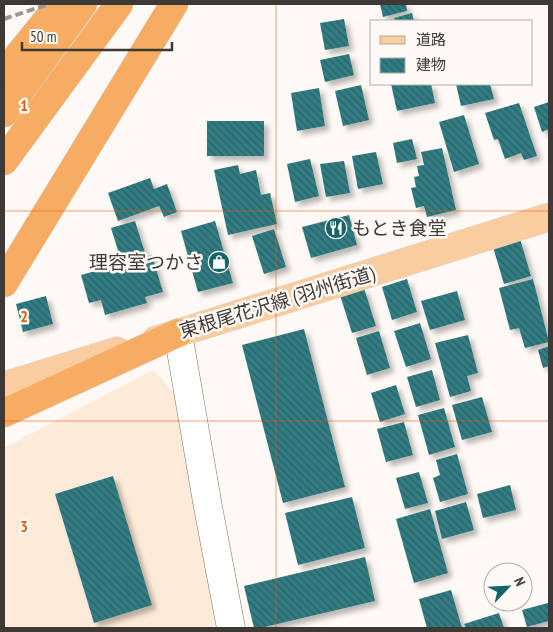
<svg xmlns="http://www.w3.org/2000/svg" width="553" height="632" font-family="'PT Sans Narrow','Noto Sans JP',sans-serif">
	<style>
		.built { fill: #feead8 }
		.building { fill: url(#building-back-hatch); filter: url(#shadow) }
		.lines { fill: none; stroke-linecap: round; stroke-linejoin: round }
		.minor-casing { stroke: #796d62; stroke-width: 29 }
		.major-casing { stroke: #d8d7d6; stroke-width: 29 }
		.highway-casing { stroke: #d8d7d6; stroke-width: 29 }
		.minor { stroke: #fff; stroke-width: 28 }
		.major { stroke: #facda1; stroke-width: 28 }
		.highway { stroke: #f6ac62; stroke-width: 28 }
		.rail { stroke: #9b9691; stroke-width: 4; stroke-dasharray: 8 4; stroke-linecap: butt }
		.grid { fill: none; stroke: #e8590c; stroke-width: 1; stroke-opacity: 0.55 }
		.labels { text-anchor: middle; stroke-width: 5; stroke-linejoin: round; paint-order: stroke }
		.poi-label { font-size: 19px; fill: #3e3934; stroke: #fef9f4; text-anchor: start }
		.street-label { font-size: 19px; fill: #3e3934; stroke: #fef9f4 }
		.grid-label { font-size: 16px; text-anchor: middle; font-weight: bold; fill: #e8590c; stroke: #fef9f4; stroke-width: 5; stroke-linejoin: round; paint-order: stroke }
	</style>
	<defs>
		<pattern id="building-back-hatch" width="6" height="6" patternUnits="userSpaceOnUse" patternTransform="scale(1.25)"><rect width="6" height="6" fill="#307c82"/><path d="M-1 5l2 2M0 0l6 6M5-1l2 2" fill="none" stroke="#296166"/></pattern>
		<filter id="shadow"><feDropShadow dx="4.5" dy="4.5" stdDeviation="2.5" flood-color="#0004"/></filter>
	</defs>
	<rect width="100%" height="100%" fill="#fef9f4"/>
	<polygon class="built" points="153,370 177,396 215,628 4,628 4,448"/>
	<g class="building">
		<polygon points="380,4 406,4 407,11 383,17"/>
		<polygon points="412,13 414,21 395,21 394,18"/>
		<polygon points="344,19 349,46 325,50 320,23"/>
		<polygon points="349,54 354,75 325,82 320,60"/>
		<polygon points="391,84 431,84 435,103 397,111"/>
		<polygon points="456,84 490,84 494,99 461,106"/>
		<polygon points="361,85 369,120 343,126 335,91"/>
		<polygon points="319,88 325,126 297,131 291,93"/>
		<polygon points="549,102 549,129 542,132 534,107"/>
		<polygon points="519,103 537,156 524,160 521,153 505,159 498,139 494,140 485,113"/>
		<polygon points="464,115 479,164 454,172 439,122"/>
		<rect x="207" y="121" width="57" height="35"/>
		<polygon points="412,139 417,159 397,163 393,143"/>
		<polygon points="442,148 456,210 427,217 424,206 416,208 411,188 416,187 414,177 419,176 417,166 424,165 421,152"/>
		<polygon points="376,152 383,184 358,189 352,156"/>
		<polygon points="310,159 319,196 295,202 287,164"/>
		<polygon points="344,161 350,193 326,197 320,164"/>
		<polygon points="238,165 240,174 256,170 261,195 270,193 277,224 228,235 214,170"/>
		<polygon points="150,178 154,189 167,184 177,212 164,217 159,206 118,221 108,193"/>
		<polygon points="349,215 357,245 311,258 302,227"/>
		<polygon points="135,221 145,253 121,260 111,228"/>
		<polygon points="215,221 233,283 198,292 181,231"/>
		<polygon points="274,229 286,267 264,274 252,236"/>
		<polygon points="520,239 531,276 504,284 493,247"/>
		<polygon points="152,255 163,292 145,297 147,303 105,315 101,300 89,303 81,275"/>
		<polygon points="407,279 417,312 392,320 382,287"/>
		<polygon points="533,279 549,342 525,348 519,328 510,330 499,288"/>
		<polygon points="364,288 376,326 352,333 340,295"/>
		<polygon points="457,291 465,320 430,330 421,301"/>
		<polygon points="46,296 53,324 23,332 16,304"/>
		<polygon points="420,323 431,359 406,367 394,331"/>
		<polygon points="304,329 345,487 283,503 242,345"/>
		<polygon points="379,331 390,368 367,375 356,338"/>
		<polygon points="468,335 478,373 467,376 471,391 450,397 435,343"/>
		<polygon points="549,346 549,366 543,368 538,350"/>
		<polygon points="432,370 440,400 416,407 407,377"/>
		<polygon points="396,385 405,414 380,422 371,393"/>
		<polygon points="482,397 492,432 462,440 452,405"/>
		<polygon points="444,408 455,447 429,455 418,415"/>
		<polygon points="404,422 413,455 386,462 377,429"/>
		<polygon points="457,454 468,494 440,502 433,478 440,475 436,460"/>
		<polygon points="419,472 428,503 405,509 396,478"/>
		<polygon points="113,476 152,605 94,623 55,494"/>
		<polygon points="510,485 516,510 483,518 477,494"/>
		<polygon points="352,497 365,548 298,565 285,513"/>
		<polygon points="466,502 474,530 442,539 435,511"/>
		<polygon points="430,509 448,573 414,583 396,519"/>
		<polygon points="365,557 375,601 260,628 254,628 244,586"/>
		<polygon points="451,590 462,628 427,628 419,599"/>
		<polygon points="548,603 549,608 549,621 527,627 522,610"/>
		<polygon points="499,613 504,628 466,628 464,624"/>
	</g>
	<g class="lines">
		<g class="minor-casing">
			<polyline id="minor" points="178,333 208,507 231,628"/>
		</g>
		<g class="major-casing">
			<g id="major">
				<polyline points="156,340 549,217"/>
				<polyline points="4,386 117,351"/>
			</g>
		</g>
		<g class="highway-casing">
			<g id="highway">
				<polyline points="4,73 60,4"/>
				<polyline points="4,113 83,4"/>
				<polyline points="4,161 119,4"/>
				<polyline points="4,283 174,4"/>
				<polyline points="4,413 178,333"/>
			</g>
		</g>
		<use href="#minor" class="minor"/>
		<use href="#major" class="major"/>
		<use href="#highway" class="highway"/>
		<polyline class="rail" points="4,19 49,4"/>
	</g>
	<path class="grid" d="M 276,4 L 276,628M 4,211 L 549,211M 4,421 L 549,421"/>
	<defs>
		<g id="restaurant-disc" transform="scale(1.125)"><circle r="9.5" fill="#16646a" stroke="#fef9f4"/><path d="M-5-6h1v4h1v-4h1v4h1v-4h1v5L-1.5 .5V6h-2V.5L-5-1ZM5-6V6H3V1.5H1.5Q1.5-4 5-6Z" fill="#fff"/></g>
		<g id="shop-disc" transform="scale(1.125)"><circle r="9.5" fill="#16646a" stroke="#fef9f4"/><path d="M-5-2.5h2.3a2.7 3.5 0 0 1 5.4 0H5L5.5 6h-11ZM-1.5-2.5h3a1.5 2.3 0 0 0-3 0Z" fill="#fff"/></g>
	</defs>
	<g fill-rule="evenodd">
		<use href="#restaurant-disc" x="336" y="228"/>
		<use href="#shop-disc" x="219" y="262"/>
	</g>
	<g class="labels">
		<g class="poi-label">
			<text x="352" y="235">もとき食堂</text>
			<text x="203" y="269" text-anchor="end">理容室つかさ</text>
		</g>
		<g class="street-label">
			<text transform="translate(277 302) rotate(-17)" y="7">東根尾花沢線 (羽州街道)</text>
		</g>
	</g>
	<g class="grid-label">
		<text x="24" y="111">1</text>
		<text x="24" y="322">2</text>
		<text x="24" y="532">3</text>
	</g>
	<rect width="553" height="632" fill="none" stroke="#3e3934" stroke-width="10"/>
	<rect x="370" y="20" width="162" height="65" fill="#fef9f4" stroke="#b1aca7"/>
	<rect x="380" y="36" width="25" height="8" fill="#facda1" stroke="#b1aca7"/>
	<text x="416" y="45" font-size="15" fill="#3e3934">道路</text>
	<rect x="380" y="58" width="25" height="15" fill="url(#building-back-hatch)" stroke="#b1aca7"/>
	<text x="416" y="70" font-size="15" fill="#3e3934">建物</text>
	<g transform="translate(508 587) rotate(65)"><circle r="24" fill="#fef9f4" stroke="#b1aca7"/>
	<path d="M0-4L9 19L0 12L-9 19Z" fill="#16646a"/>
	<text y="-8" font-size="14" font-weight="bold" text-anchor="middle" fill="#3e3934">N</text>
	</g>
	<path d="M22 42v8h150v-8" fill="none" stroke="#3e3934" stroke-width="2.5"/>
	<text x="30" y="42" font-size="15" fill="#3e3934" stroke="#fef9f4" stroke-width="4" paint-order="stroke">50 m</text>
</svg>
